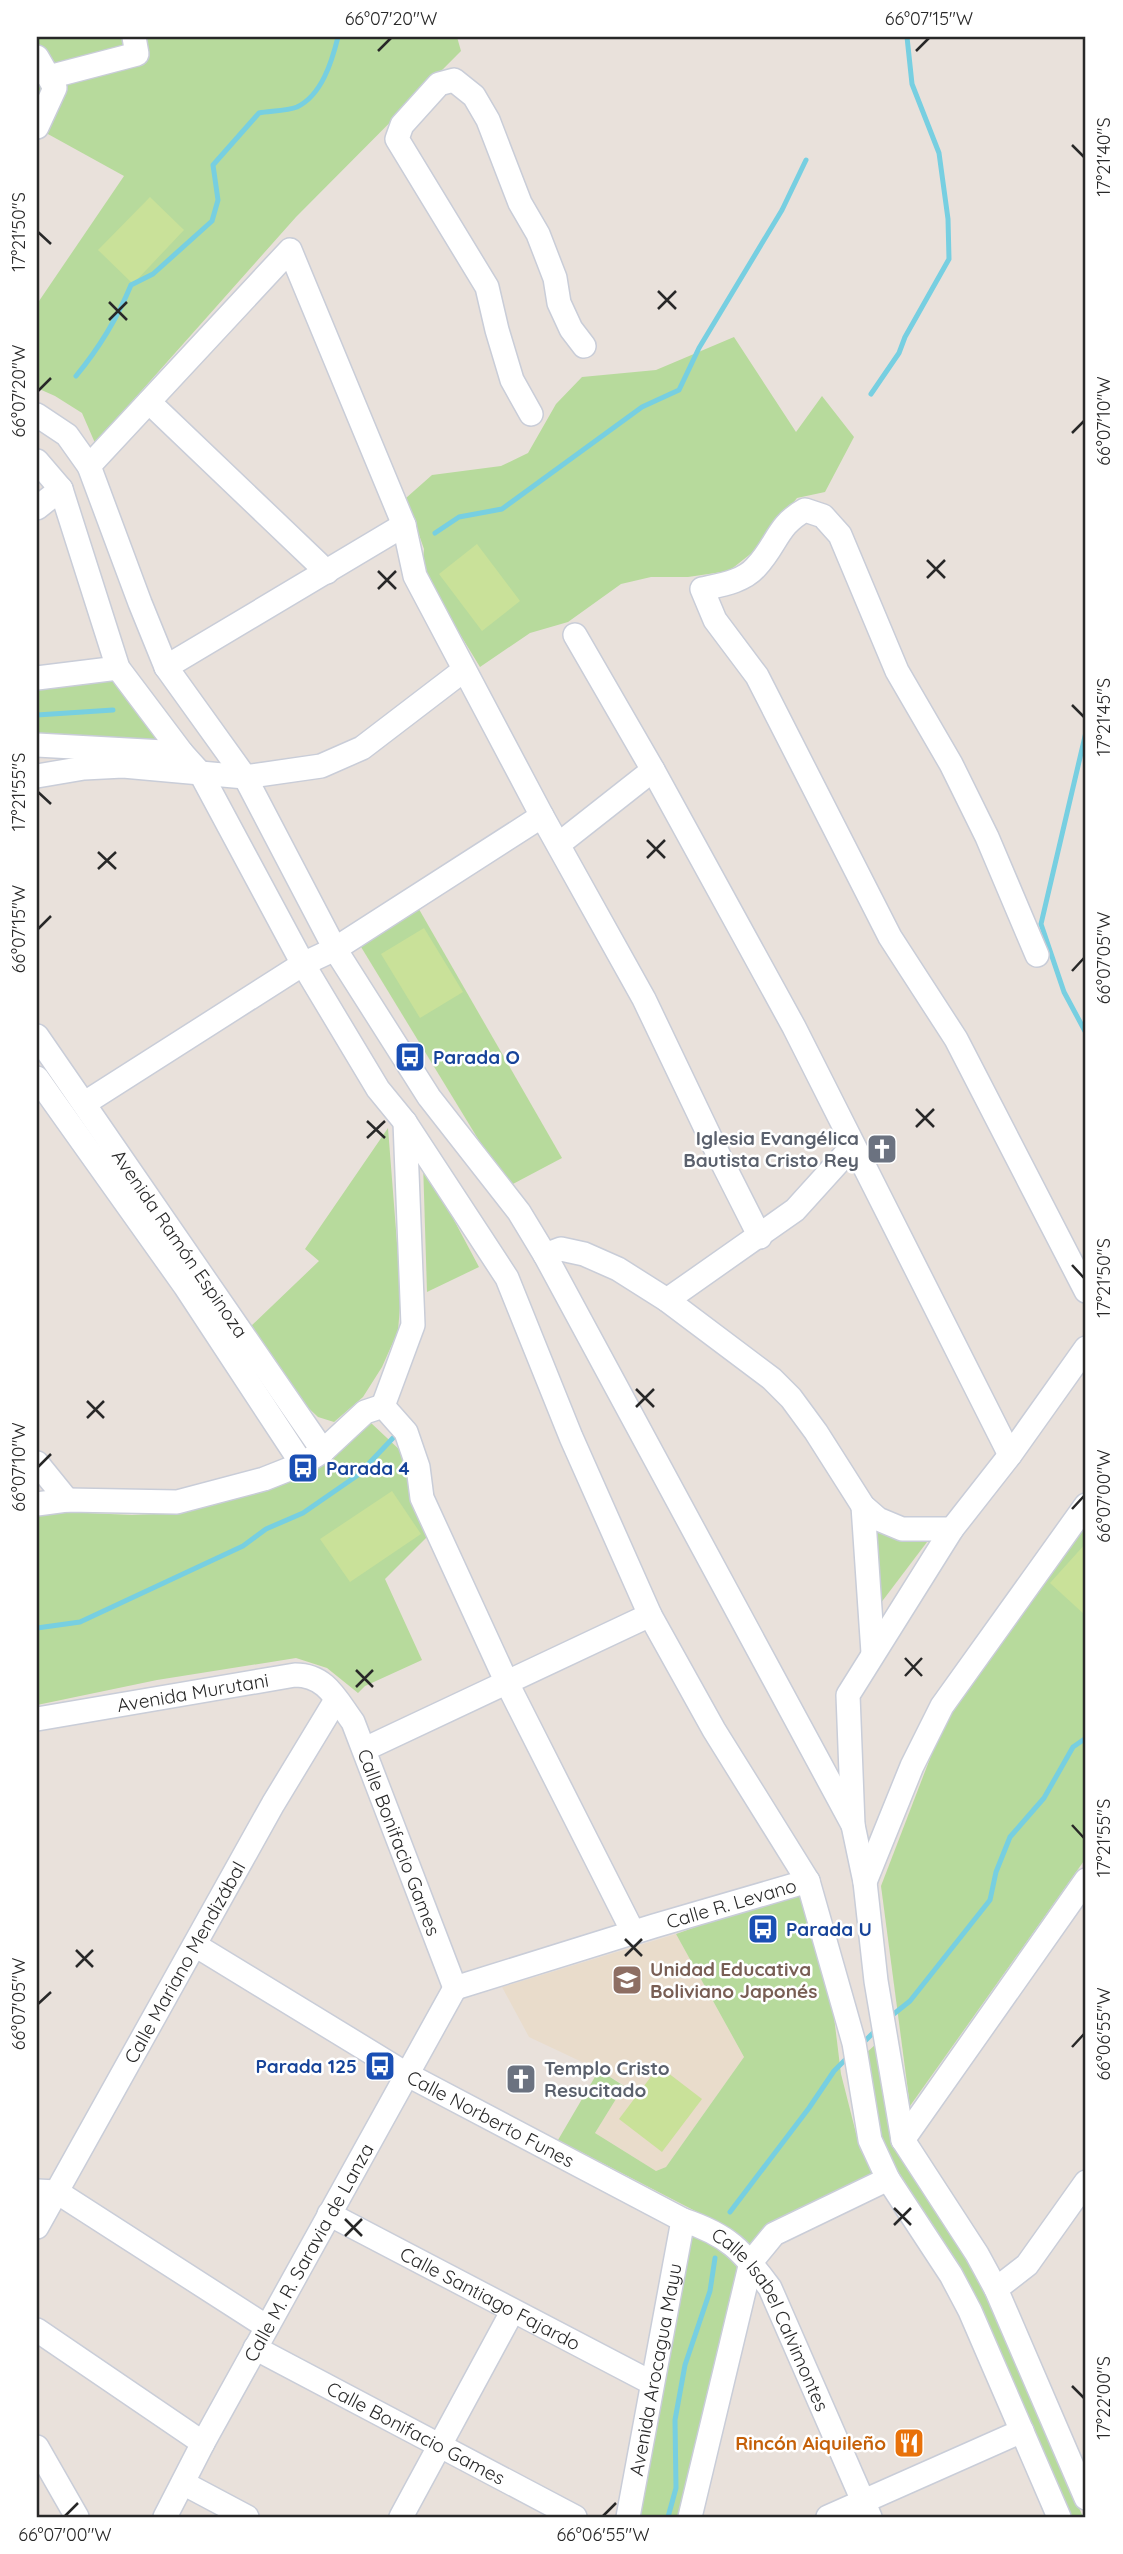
<svg xmlns="http://www.w3.org/2000/svg" width="1123" height="2554" font-family="Quicksand,sans-serif">
	<style>
		.education { fill: #e9dccb }
		.green { fill: #b7da9c }
		.pitch { fill: #c9e199 }
		.lines { fill: none; stroke-linecap: round; stroke-linejoin: round }
		.stream { stroke: #77cfe1; stroke-width: 5 }
		.minor-casing { stroke: #c9cdd8; stroke-width: 26 }
		.minor { stroke: #fff; stroke-width: 23 }
		.ticks { fill: none; stroke: #282828; stroke-width: 2.5 }
		.labels { text-anchor: middle; stroke-width: 5; stroke-linejoin: round; paint-order: stroke }
		.transit-label { font-size: 19px; font-weight: bold; fill: #164399; stroke: #fff; text-anchor: start }
		.worship-label { font-size: 19px; font-weight: bold; fill: #5b616d; stroke: #fff; text-anchor: end }
		.street-label { font-size: 19px; fill: #282828; stroke: #fff }
		.education-label { font-size: 19px; font-weight: bold; fill: #785e54; stroke: #fff; text-anchor: start }
		.food-label { font-size: 19px; font-weight: bold; fill: #c56008; stroke: #fff; text-anchor: end }
		.neatline { fill: none; stroke: #282828; stroke-width: 2.5 }
		.ticks-label { font-size: 18px; text-anchor: middle; fill: #282828 }
	</style>
	<rect width="100%" height="100%" fill="#e9e1db"/>
	<polygon class="education" points="676,1934 744,2057 666,2167 656,2171 595,2133 624,2085 599,2070 529,2037 502,1987"/>
	<g class="green">
		<polygon points="37,37 457,37 461,51 296,217 95,443 82,413 55,396 37,388 37,304 124,176 37,128"/>
		<polygon points="734,337 796,432 822,396 854,437 825,492 797,498 753,552 729,571 688,577 651,577 621,584 568,622 530,633 480,667 422,572 424,549 406,498 432,475 501,466 528,453 556,404 582,377 656,370"/>
		<polygon points="117,678 166,740 37,733 37,689"/>
		<polygon points="416,904 562,1158 511,1185 497,1170 358,942"/>
		<polygon points="388,1128 401,1294 398,1331 382,1367 363,1397 334,1422 318,1417 301,1401 250,1327 319,1261 305,1249"/>
		<polygon points="423,1162 479,1267 427,1292"/>
		<polygon points="370,1422 403,1453 409,1471 410,1495 430,1534 385,1579 422,1660 365,1686 358,1693 327,1668 296,1658 157,1680 37,1705 37,1513 43,1511 132,1515 176,1513"/>
		<polygon points="1086,1522 1086,1858 910,2106 881,1886 949,1709"/>
		<polygon points="873,1532 927,1542 874,1612"/>
		<polygon points="789,1894 805,1898 828,1968 841,2074 860,2149 875,2177 750,2246 728,2228 558,2140 599,2070 624,2086 595,2133 656,2171 666,2167 744,2057 676,1934"/>
		<polygon points="876,2044 881,2084 890,2125 982,2285 1083,2517 1069,2517 986,2318 969,2283 884,2149 874,2120 865,2054"/>
		<polygon points="693,2232 707,2236 741,2267 681,2517 636,2517 678,2296"/>
	</g>
	<g class="pitch">
		<polygon points="150,197 184,230 133,284 98,250"/>
		<polygon points="477,544 520,601 482,631 439,574"/>
		<polygon points="424,928 463,992 420,1018 381,954"/>
		<polygon points="392,1491 421,1534 350,1582 320,1539"/>
		<polygon points="1086,1543 1086,1616 1050,1583"/>
		<polygon points="659,2066 702,2099 662,2152 619,2119"/>
	</g>
	<g class="lines">
		<g class="stream">
			<path d="M 76,376 C 100,347 117,319 131,285 L 153,274 L 212,221 L 218,200 L 213,165 L 259,113 C 270,111 287,111 297,107 C 322,95 332,61 338,37"/>
			<polyline points="871,394 899,353 905,337 949,259 948,219 939,153 912,84 907,37"/>
			<polyline points="435,533 459,517 502,509 642,407 679,390 699,348 782,210 806,160"/>
			<polyline points="37,715 113,710"/>
			<polyline points="1086,732 1041,924 1064,992 1086,1033"/>
			<polyline points="37,1628 80,1622 243,1546 266,1529 303,1513 358,1475 393,1438"/>
			<polyline points="890,2017 910,2001 990,1900 996,1872 1010,1837 1044,1798 1073,1747 1086,1738"/>
			<polyline points="860,2046 878,2028"/>
			<polyline points="730,2212 809,2108 834,2071 850,2055"/>
			<polyline points="668,2517 676,2488 675,2420 685,2365 710,2291 715,2258"/>
		</g>
		<g class="minor-casing">
			<g id="minor">
				<polyline points="37,57 55,88 37,127"/>
				<polyline points="49,77 137,54 134,37"/>
				<polyline points="149,402 327,572"/>
				<polyline points="531,414 512,380 497,330 487,287 397,139 402,125 439,84 454,80 474,96 488,120 520,203 538,234 555,278 559,303 571,329 584,346"/>
				<polyline points="37,415 67,435 89,466 140,603 166,667 245,777 335,949 429,1097 519,1212 545,1255 853,1825"/>
				<polyline points="37,461 61,489 118,668 182,753 201,774 303,964 378,1089 405,1122 507,1278 571,1437 650,1615 714,1730 808,1881 854,2043 870,2140 888,2179 951,2275 970,2311 1059,2517"/>
				<polyline points="89,466 290,250 404,525 415,576 542,816 644,999 720,1158 760,1237"/>
				<polyline points="37,508 61,489"/>
				<polyline points="575,635 653,770 794,1027 1010,1455"/>
				<polyline points="166,667 404,525"/>
				<polyline points="37,678 118,668"/>
				<polyline points="37,745 182,753"/>
				<polyline points="37,776 84,768 123,766 245,777 321,766 362,748 464,670"/>
				<polyline points="559,844 653,770"/>
				<path d="M 1037,955 L 987,837 L 951,764 L 897,671 L 840,535 L 823,516 L 805,510 C 777,525 777,545 756,567 C 743,582 720,585 702,589 L 715,620 L 757,676 L 890,937 L 956,1039 L 1086,1291"/>
				<path id="s1" d="M 37,1036 L 323,1451"/>
				<polyline points="37,1078 185,1286 302,1464"/>
				<polyline points="85,1103 303,964 335,949 542,816"/>
				<polyline points="545,1255 561,1249 584,1254 618,1269 667,1300 772,1379 791,1398 816,1432 863,1506 878,1519 902,1529 952,1529"/>
				<polyline points="667,1300 795,1210 852,1147"/>
				<polyline points="1086,1348 1010,1455 952,1529 848,1695 853,1825 865,1882 876,1981 903,2140 977,2254 996,2289 1086,2498"/>
				<polyline points="383,1406 413,1325 405,1122"/>
				<polyline points="37,1463 67,1500"/>
				<polyline points="37,1504 67,1500 177,1502 264,1479 302,1464 323,1451 365,1412 383,1406 406,1432 418,1467 422,1498 507,1683 633,1932"/>
				<polyline points="863,1506 873,1653"/>
				<path id="s2" d="M 37,1719 L 295,1675 C 326,1675 336,1699 353,1722 L 455,1988"/>
				<polyline points="365,1749 650,1615"/>
				<polyline points="865,1882 912,1766 942,1706 1086,1505"/>
				<path id="s3" d="M 195,1945 L 408,2075 L 683,2220 C 728,2235 742,2250 770,2288 L 870,2517"/>
				<path id="s4" d="M 455,1988 L 654,1926 L 808,1881"/>
				<polyline points="903,2140 1086,1880"/>
				<polyline points="37,2191 57,2192 267,2327"/>
				<path id="s5" d="M 329,2214 L 652,2383"/>
				<path id="s6" d="M 37,2227 L 273,1804 L 336,1700"/>
				<polyline points="996,2289 1027,2265 1086,2182"/>
				<polyline points="37,2330 203,2443"/>
				<path id="s7" d="M 255,2348 L 575,2517"/>
				<polyline points="37,2447 77,2517"/>
				<polyline points="183,2483 247,2517"/>
				<path id="s8" d="M 165,2517 L 203,2443 L 455,1988"/>
				<polyline points="401,2517 512,2312"/>
				<path id="s9" d="M 628,2517 L 683,2220"/>
				<polyline points="690,2517 751,2262 774,2234 888,2179"/>
				<polyline points="828,2517 1022,2431"/>
			</g>
		</g>
		<use href="#minor" class="minor"/>
	</g>
	<path class="ticks" d="M 378,51 L 391,38M 916,51 L 929,38M 1072,145 L 1084,157M 38,232 L 51,244M 658,291 L 676,309M 109,302 L 127,320M 658,309 L 676,291M 109,320 L 127,302M 38,391 L 51,378M 1072,433 L 1084,421M 927,560 L 945,578M 378,571 L 396,589M 927,578 L 945,560M 378,589 L 396,571M 1072,705 L 1084,717M 38,792 L 51,804M 647,840 L 665,858M 98,852 L 116,869M 647,858 L 665,840M 98,869 L 116,852M 38,929 L 51,916M 1072,971 L 1084,958M 916,1109 L 934,1127M 367,1121 L 385,1138M 916,1127 L 934,1109M 367,1138 L 385,1121M 1072,1265 L 1084,1278M 636,1389 L 654,1407M 87,1401 L 104,1418M 636,1407 L 654,1389M 87,1418 L 104,1401M 38,1467 L 51,1454M 1072,1509 L 1084,1496M 905,1658 L 922,1676M 356,1670 L 373,1687M 905,1676 L 922,1658M 356,1687 L 373,1670M 1072,1825 L 1084,1838M 625,1939 L 642,1956M 76,1950 L 93,1967M 625,1956 L 642,1939M 76,1967 L 93,1950M 38,2004 L 51,1992M 1072,2047 L 1084,2034M 894,2208 L 911,2225M 345,2219 L 362,2236M 894,2225 L 911,2208M 345,2236 L 362,2219M 1072,2386 L 1084,2398M 65,2516 L 78,2503M 603,2516 L 616,2503"/>
	<defs>
		<g id="bus-square" transform="scale(1.575)"><rect x="-9" y="-9" width="18" height="18" rx="4" fill="#1a4fb4" stroke="#fff"/><path d="M-5-6H5V4H4V6H2V4H-2V6H-4V4H-5ZM-3.5-4V0h7V-4ZM-3.5 1.2v1.5H-2V1.2ZM2 1.2v1.5H3.5V1.2Z" fill="#fff"/></g>
		<g id="church-square" transform="scale(1.575)"><rect x="-9" y="-9" width="18" height="18" rx="4" fill="#6b7280" stroke="#fff"/><path d="M-1.2-6h2.4v3.5h3.3v2.4h-3.3V6h-2.4V-.1h-3.3v-2.4h3.3Z" fill="#fff"/></g>
		<g id="school-square" transform="scale(1.575)"><rect x="-9" y="-9" width="18" height="18" rx="4" fill="#8d6e63" stroke="#fff"/><path d="M0-5L7-2L0 1L-7-2ZM-4 1L0 2.5L4 1V4Q0 6-4 4Z" fill="#fff"/></g>
		<g id="restaurant-square" transform="scale(1.575)"><rect x="-9" y="-9" width="18" height="18" rx="4" fill="#e8710a" stroke="#fff"/><path d="M-5-6h1v4h1v-4h1v4h1v-4h1v5L-1.5 .5V6h-2V.5L-5-1ZM5-6V6H3V1.5H1.5Q1.5-4 5-6Z" fill="#fff"/></g>
	</defs>
	<g fill-rule="evenodd">
		<use href="#bus-square" x="410" y="1057"/>
		<use href="#church-square" x="882" y="1149"/>
		<use href="#bus-square" x="303" y="1468"/>
		<use href="#bus-square" x="763" y="1929"/>
		<use href="#school-square" x="627" y="1980"/>
		<use href="#bus-square" x="380" y="2066"/>
		<use href="#church-square" x="521" y="2079"/>
		<use href="#restaurant-square" x="909" y="2443"/>
	</g>
	<g class="labels">
		<g class="transit-label">
			<text x="433" y="1064">Parada O</text>
			<text x="326" y="1475">Parada 4</text>
			<text x="786" y="1936">Parada U</text>
			<text x="357" y="2073" text-anchor="end">Parada 125</text>
		</g>
		<g class="worship-label">
			<text x="859" y="1145">Iglesia Evangélica<tspan x="859" dy="22">Bautista Cristo Rey</tspan></text>
			<text x="544" y="2075" text-anchor="start">Templo Cristo<tspan x="544" dy="22">Resucitado</tspan></text>
		</g>
		<g class="street-label">
			<text dy="7" stroke="none"><textPath href="#s1" startOffset="252">Avenida Ramón Espinoza</textPath></text>
			<text dy="7" stroke="none"><textPath href="#s2" startOffset="158">Avenida Murutani</textPath></text>
			<text dy="7" stroke="none"><textPath href="#s2" startOffset="469">Calle Bonifacio Games</textPath></text>
			<text dy="7" stroke="none"><textPath href="#s4" startOffset="289">Calle R. Levano</textPath></text>
			<text dy="7" stroke="none"><textPath href="#s6" startOffset="303">Calle Mariano Mendizábal</textPath></text>
			<text dy="7" stroke="none"><textPath href="#s3" startOffset="343">Calle Norberto Funes</textPath></text>
			<text dy="7" stroke="none"><textPath href="#s8" startOffset="301">Calle M. R. Saravia de Lanza</textPath></text>
			<text dy="7" stroke="none"><textPath href="#s5" startOffset="182">Calle Santiago Fajardo</textPath></text>
			<text dy="7" stroke="none"><textPath href="#s3" startOffset="700">Calle Isabel Calvimontes</textPath></text>
			<text dy="7" stroke="none"><textPath href="#s9" startOffset="150">Avenida Arocagua Mayu</textPath></text>
			<text dy="7" stroke="none"><textPath href="#s7" startOffset="182">Calle Bonifacio Games</textPath></text>
		</g>
		<g class="education-label">
			<text x="650" y="1976">Unidad Educativa<tspan x="650" dy="22">Boliviano Japonés</tspan></text>
		</g>
		<g class="food-label">
			<text x="886" y="2450">Rincón Aiquileño</text>
		</g>
	</g>
	<rect width="1123" height="2554" fill="none" stroke="#ffffff" stroke-width="77"/>
	<rect x="38" y="38" width="1046" height="2478" class="neatline"/>
	<g class="ticks-label">
		<text x="391" y="25">66°07'20"W</text>
		<text x="929" y="25">66°07'15"W</text>
		<text transform="translate(1104 157) rotate(-90)" y="6">17°21'40"S</text>
		<text transform="translate(19 232) rotate(-90)" y="6">17°21'50"S</text>
		<text transform="translate(19 391) rotate(-90)" y="6">66°07'20"W</text>
		<text transform="translate(1104 421) rotate(-90)" y="6">66°07'10"W</text>
		<text transform="translate(1104 717) rotate(-90)" y="6">17°21'45"S</text>
		<text transform="translate(19 792) rotate(-90)" y="6">17°21'55"S</text>
		<text transform="translate(19 929) rotate(-90)" y="6">66°07'15"W</text>
		<text transform="translate(1104 958) rotate(-90)" y="6">66°07'05"W</text>
		<text transform="translate(1104 1278) rotate(-90)" y="6">17°21'50"S</text>
		<text transform="translate(19 1467) rotate(-90)" y="6">66°07'10"W</text>
		<text transform="translate(1104 1496) rotate(-90)" y="6">66°07'00"W</text>
		<text transform="translate(1104 1838) rotate(-90)" y="6">17°21'55"S</text>
		<text transform="translate(19 2004) rotate(-90)" y="6">66°07'05"W</text>
		<text transform="translate(1104 2034) rotate(-90)" y="6">66°06'55"W</text>
		<text transform="translate(1104 2398) rotate(-90)" y="6">17°22'00"S</text>
		<text x="65" y="2541">66°07'00"W</text>
		<text x="603" y="2541">66°06'55"W</text>
	</g>
</svg>
